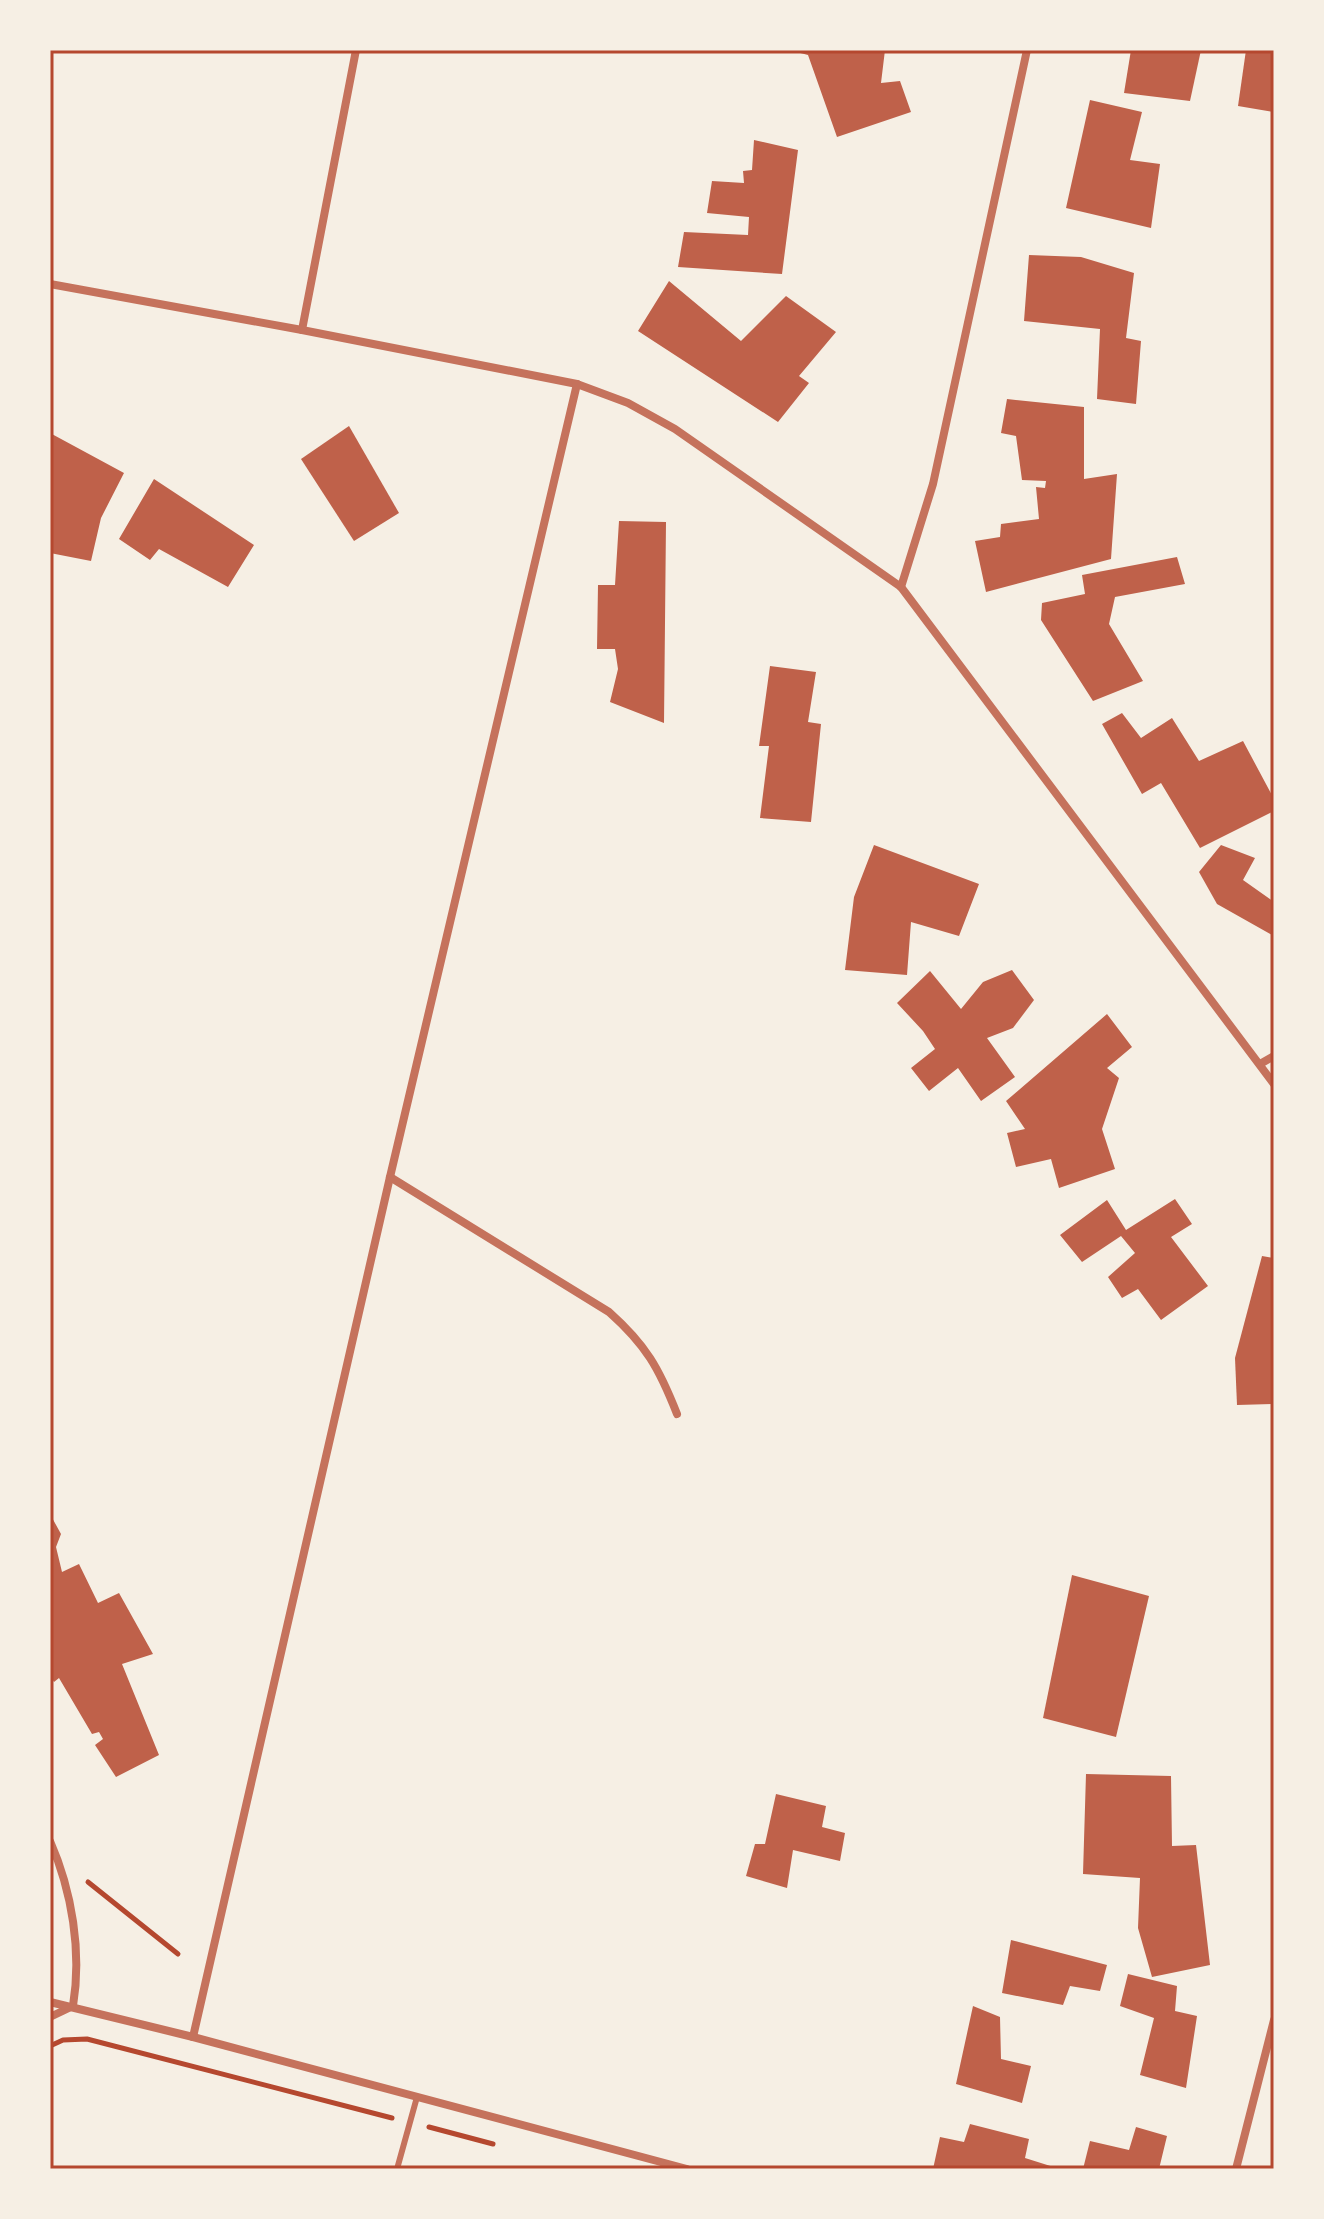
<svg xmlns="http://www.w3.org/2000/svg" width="1324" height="2219" font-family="'Nunito Sans',sans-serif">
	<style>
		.building { fill: #bf614a }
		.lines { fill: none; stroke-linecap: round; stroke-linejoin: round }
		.path { stroke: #b5482f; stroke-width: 5 }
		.service { stroke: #c5725c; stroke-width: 6 }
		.minor { stroke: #c5725c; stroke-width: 8 }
		.neatline { fill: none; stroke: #b5482f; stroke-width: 3 }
	</style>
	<rect width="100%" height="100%" fill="#f6efe4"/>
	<g class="building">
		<polygon points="789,50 885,50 881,83 900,81 911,112 837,137 808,55"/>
		<polygon points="1131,50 1201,50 1190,101 1124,93"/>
		<polygon points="1246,50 1274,50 1274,112 1238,106"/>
		<polygon points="1090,100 1142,112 1130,160 1160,164 1151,228 1066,208"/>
		<polygon points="754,140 798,150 782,274 678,267 684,232 748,235 749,217 707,213 712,181 744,183 743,171 752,170"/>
		<polygon points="1029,255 1081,257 1134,273 1126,338 1141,341 1136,404 1097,399 1100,329 1024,321"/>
		<polygon points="669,281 741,341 786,296 836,332 799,376 809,383 778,422 638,331"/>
		<polygon points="1007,399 1084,407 1084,479 1117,474 1111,559 986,592 975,541 1000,537 1001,524 1039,519 1036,487 1045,488 1046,481 1022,480 1016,436 1001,433"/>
		<polygon points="349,426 399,513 354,541 301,459"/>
		<polygon points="50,433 124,473 101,518 91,561 50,553"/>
		<polygon points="154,479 254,545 228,587 159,549 150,560 119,539"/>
		<polygon points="619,521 666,522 664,723 610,702 618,669 615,649 597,649 598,585 615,585"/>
		<polygon points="1177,557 1185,584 1115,597 1109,624 1143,681 1093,701 1041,620 1042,603 1085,594 1082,575"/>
		<polygon points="770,666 816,672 808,722 821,724 811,822 760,818 769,746 759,746"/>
		<polygon points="1122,713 1141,738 1172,718 1199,761 1243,741 1274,799 1274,811 1200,848 1161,783 1142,794 1102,724"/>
		<polygon points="874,845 979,884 959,936 911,922 907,975 845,970 854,897"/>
		<polygon points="1221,845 1255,858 1243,880 1274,902 1274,936 1217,904 1199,872"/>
		<polygon points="1012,970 1034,1000 1013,1028 987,1038 1015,1077 981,1101 958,1068 929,1091 911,1068 935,1049 923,1031 897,1003 930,971 961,1009 983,982"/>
		<polygon points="1107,1014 1132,1047 1107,1068 1119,1078 1102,1129 1115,1169 1059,1188 1051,1159 1016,1167 1007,1133 1025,1129 1006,1101"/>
		<polygon points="1175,1199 1192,1224 1171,1237 1208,1286 1161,1320 1138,1289 1122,1298 1108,1277 1135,1253 1121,1236 1082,1262 1060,1235 1107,1200 1126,1230"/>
		<polygon points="1262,1256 1274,1258 1274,1404 1237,1405 1235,1358"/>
		<polygon points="50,1514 61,1534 56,1547 62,1572 79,1564 98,1603 119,1593 153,1654 122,1664 159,1755 116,1777 95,1745 103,1739 99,1732 92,1734 59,1678 54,1682 50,1675"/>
		<polygon points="1072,1575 1149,1596 1116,1737 1043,1718"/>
		<polygon points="1086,1774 1171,1776 1172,1846 1196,1845 1210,1965 1152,1977 1138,1928 1140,1878 1083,1874"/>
		<polygon points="776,1794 826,1806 822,1827 845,1833 840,1861 793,1850 787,1888 746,1876 755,1844 765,1844"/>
		<polygon points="1011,1940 1107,1965 1100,1991 1070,1986 1063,2005 1002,1993"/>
		<polygon points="1128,1974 1177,1986 1175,2011 1197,2016 1186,2088 1140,2075 1154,2018 1120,2006"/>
		<polygon points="973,2006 1000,2017 1001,2059 1031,2066 1022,2103 956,2084"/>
		<polygon points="970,2124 1029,2139 1025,2158 1060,2169 933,2169 940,2137 964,2142"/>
		<polygon points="1136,2127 1167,2136 1159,2169 1083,2169 1090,2141 1129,2150"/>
	</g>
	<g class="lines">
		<g class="path">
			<polyline points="88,1882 178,1954"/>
			<polyline points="50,2046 63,2040 87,2039 392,2118"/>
			<polyline points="429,2127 493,2144"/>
		</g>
		<polyline class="service" points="397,2169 417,2097"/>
		<g class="minor">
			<polyline points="50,284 302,330 577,384 628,403 675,429 901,587 1274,1084"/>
			<polyline points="302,330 356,50"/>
			<polyline points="901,587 933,484 1027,50"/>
			<polyline points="1260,1064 1274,1056"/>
			<path d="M 390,1177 L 609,1312 C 646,1345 659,1368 677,1414"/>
			<path d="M 50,1841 C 72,1891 82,1952 73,2006 L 50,2017"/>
			<polyline points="50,2002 193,2037 687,2169"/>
			<polyline points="193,2037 390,1177 577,384"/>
			<polyline points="1236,2169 1274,2020"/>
		</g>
	</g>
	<rect width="1324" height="2219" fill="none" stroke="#f6efe4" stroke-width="104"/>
	<rect x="52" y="52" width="1220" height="2115" class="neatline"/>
</svg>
